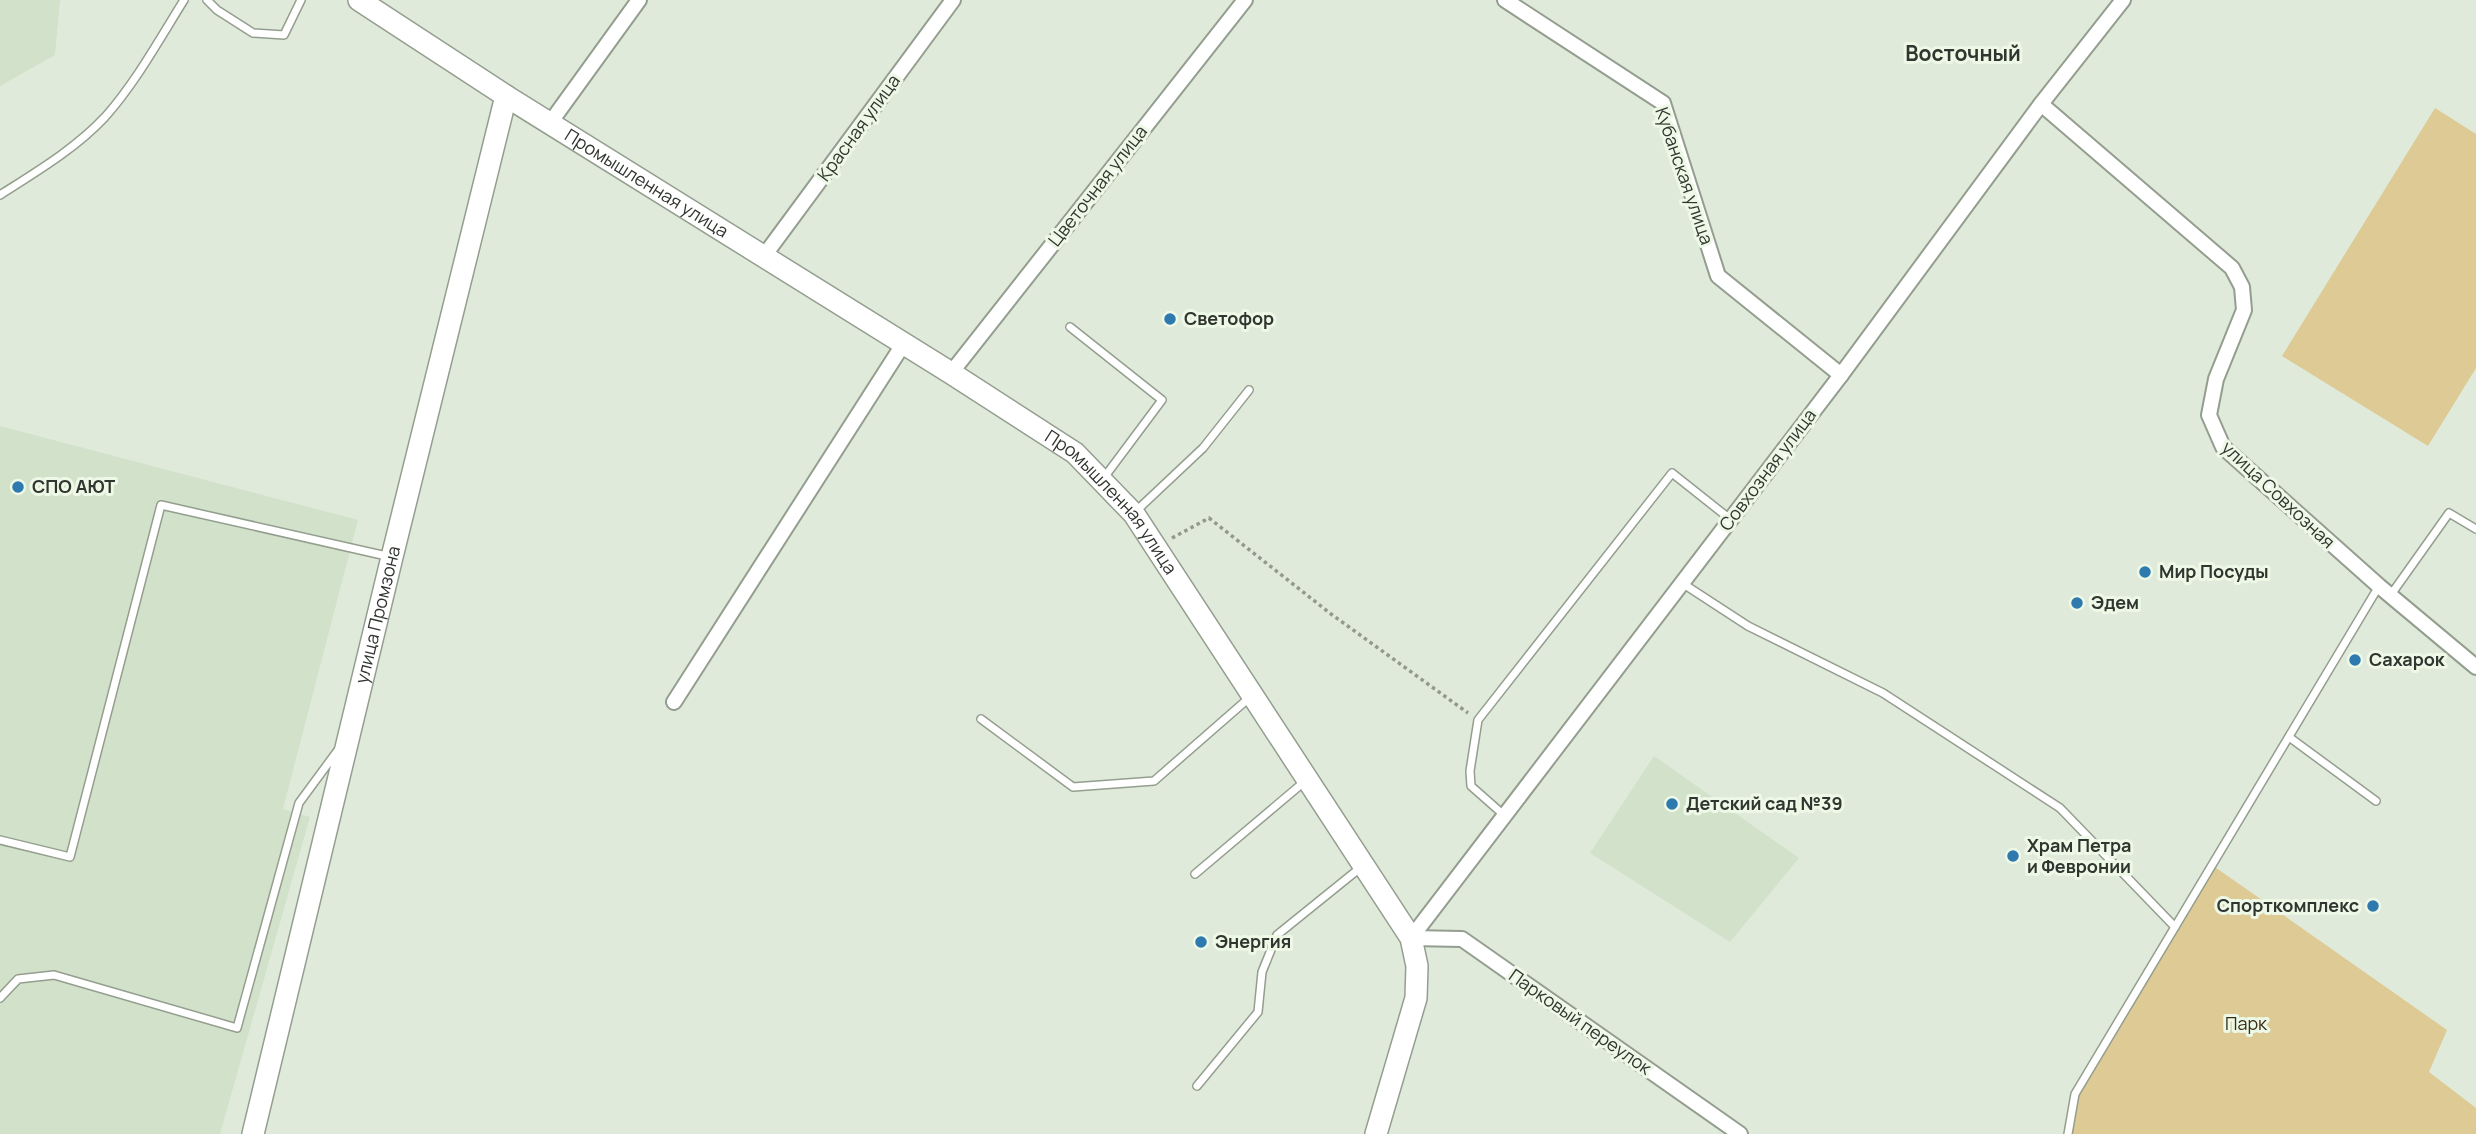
<svg xmlns="http://www.w3.org/2000/svg" width="2476" height="1134" font-family="Manrope,sans-serif">
	<style>
		.built { fill: #d2e1ca }
		.green { fill: #ddca94 }
		.lines { fill: none; stroke-linecap: round; stroke-linejoin: round }
		.service-casing { stroke: #949e8f; stroke-width: 10 }
		.minor-casing { stroke: #949e8f; stroke-width: 18 }
		.secondary-casing { stroke: #949e8f; stroke-width: 24 }
		.path { stroke: #92998e; stroke-width: 3.5; stroke-dasharray: 3.5 3.5; stroke-linecap: butt }
		.service { stroke: #fff; stroke-width: 7 }
		.minor { stroke: #fff; stroke-width: 14 }
		.secondary { stroke: #fff; stroke-width: 21 }
		.poi-dot { fill: #2e79ad; stroke: #edf8e7; stroke-width: 2.5 }
		.labels { text-anchor: middle; stroke-width: 6; stroke-linejoin: round; paint-order: stroke }
		.street-label { font-size: 18px; fill: #31352f; stroke: #edf8e7 }
		.poi-label { font-size: 18px; font-weight: bold; fill: #31352f; stroke: #edf8e7; text-anchor: start }
		.park-label { font-size: 18px; fill: #362d12; stroke: #edf8e7 }
		.quarter-label { font-size: 21px; font-weight: bold; fill: #31352f; stroke: #edf8e7 }
	</style>
	<rect width="100%" height="100%" fill="#e0eada"/>
	<g class="built">
		<polygon points="0,0 60,0 55,55 0,86"/>
		<polygon points="0,426 358,520 283,809 310,817 220,1134 0,1134"/>
		<polygon points="1654,756 1799,858 1730,942 1590,853"/>
	</g>
	<g class="green">
		<polygon points="2435,108 2476,134 2476,368 2428,446 2282,356"/>
		<polygon points="2212,865 2447,1030 2429,1072 2476,1108 2476,1134 2068,1134 2075,1094"/>
	</g>
	<g class="lines">
		<g class="service-casing">
			<g id="service">
				<polyline points="207,0 217,10 253,33 284,35 301,0"/>
				<path d="M 0,195 C 36,172 75,149 105,117 C 136,82 159,40 184,0"/>
				<polyline points="1070,327 1162,400 1103,479"/>
				<polyline points="1134,513 1203,448 1249,390"/>
				<polyline points="1682,583 1748,626 1883,693 2060,808 2175,927"/>
				<polyline points="2390,596 2449,513 2476,529"/>
				<polyline points="981,719 1073,787 1154,781 1249,698"/>
				<polyline points="2289,737 2376,801"/>
				<polyline points="1505,816 1471,786 1470,771 1478,720 1672,473 1730,519"/>
				<polyline points="0,840 70,857 161,505 391,557"/>
				<polyline points="1195,874 1304,782"/>
				<polyline points="0,998 18,979 54,975 237,1028 299,803 338,750"/>
				<polyline points="1197,1086 1258,1012 1262,972 1277,935 1360,868"/>
				<polyline points="2068,1134 2075,1094 2379,586"/>
			</g>
		</g>
		<g class="minor-casing">
			<g id="minor">
				<polyline points="1505,0 1663,103 1718,276 1841,375"/>
				<polyline points="2041,104 2232,268 2242,287 2244,310 2216,379 2209,415 2223,447 2379,586 2476,667"/>
				<polyline points="550,123 639,0"/>
				<polyline points="764,256 953,0"/>
				<polyline points="951,373 1245,0"/>
				<polyline points="674,702 904,343"/>
				<polyline points="1411,938 1841,375 2041,104 2123,0"/>
				<polyline points="1411,938 1462,939 1740,1134"/>
			</g>
		</g>
		<g class="secondary-casing">
			<g id="secondary">
				<path id="s1" d="M 359,0 L 506,96 L 951,373 L 1075,453 L 1134,514 L 1411,938 L 1417,966 L 1416,998 L 1376,1134"/>
				<path id="s2" d="M 253,1134 L 392,557 L 506,96"/>
			</g>
		</g>
		<polyline class="path" points="1172,538 1209,518 1331,614 1468,713"/>
		<use href="#service" class="service"/>
		<use href="#minor" class="minor"/>
		<use href="#secondary" class="secondary"/>
	</g>
	<g class="poi-dot">
		<circle cx="1170" cy="319" r="7"/>
		<circle cx="18" cy="487" r="7"/>
		<circle cx="2145" cy="572" r="7"/>
		<circle cx="2077" cy="603" r="7"/>
		<circle cx="2355" cy="660" r="7"/>
		<circle cx="1672" cy="804" r="7"/>
		<circle cx="2013" cy="856" r="7"/>
		<circle cx="2373" cy="906" r="7"/>
		<circle cx="1201" cy="942" r="7"/>
	</g>
	<g class="labels">
		<g class="street-label">
			<text transform="translate(859 128) rotate(-54)" y="6">Красная улица</text>
			<text transform="translate(1684 176) rotate(71)" y="6">Кубанская улица</text>
			<text dy="6" stroke="none"><textPath href="#s1" startOffset="341">Промышленная улица</textPath></text>
			<text transform="translate(1098 186) rotate(-52)" y="6">Цветочная улица</text>
			<text transform="translate(1768 470) rotate(-53)" y="6">Совхозная улица</text>
			<text transform="translate(2278 495) rotate(43)" y="6">улица Совхозная</text>
			<text dy="6" stroke="none"><textPath href="#s1" startOffset="908">Промышленная улица</textPath></text>
			<text dy="6" stroke="none"><textPath href="#s2" startOffset="534">улица Промзона</textPath></text>
			<text transform="translate(1580 1022) rotate(35)" y="6">Парковый переулок</text>
		</g>
		<g class="poi-label">
			<text x="1184" y="325">Светофор</text>
			<text x="32" y="493">СПО АЮТ</text>
			<text x="2159" y="578">Мир Посуды</text>
			<text x="2091" y="609">Эдем</text>
			<text x="2369" y="666">Сахарок</text>
			<text x="1686" y="810">Детский сад №39</text>
			<text x="2027" y="852">Храм Петра<tspan x="2027" dy="21">и Февронии</tspan></text>
			<text x="2359" y="912" text-anchor="end">Спорткомплекс</text>
			<text x="1215" y="948">Энергия</text>
		</g>
		<g class="park-label">
			<text x="2246" y="1030">Парк</text>
		</g>
		<g class="quarter-label">
			<text x="1963" y="61">Восточный</text>
		</g>
	</g>
</svg>
